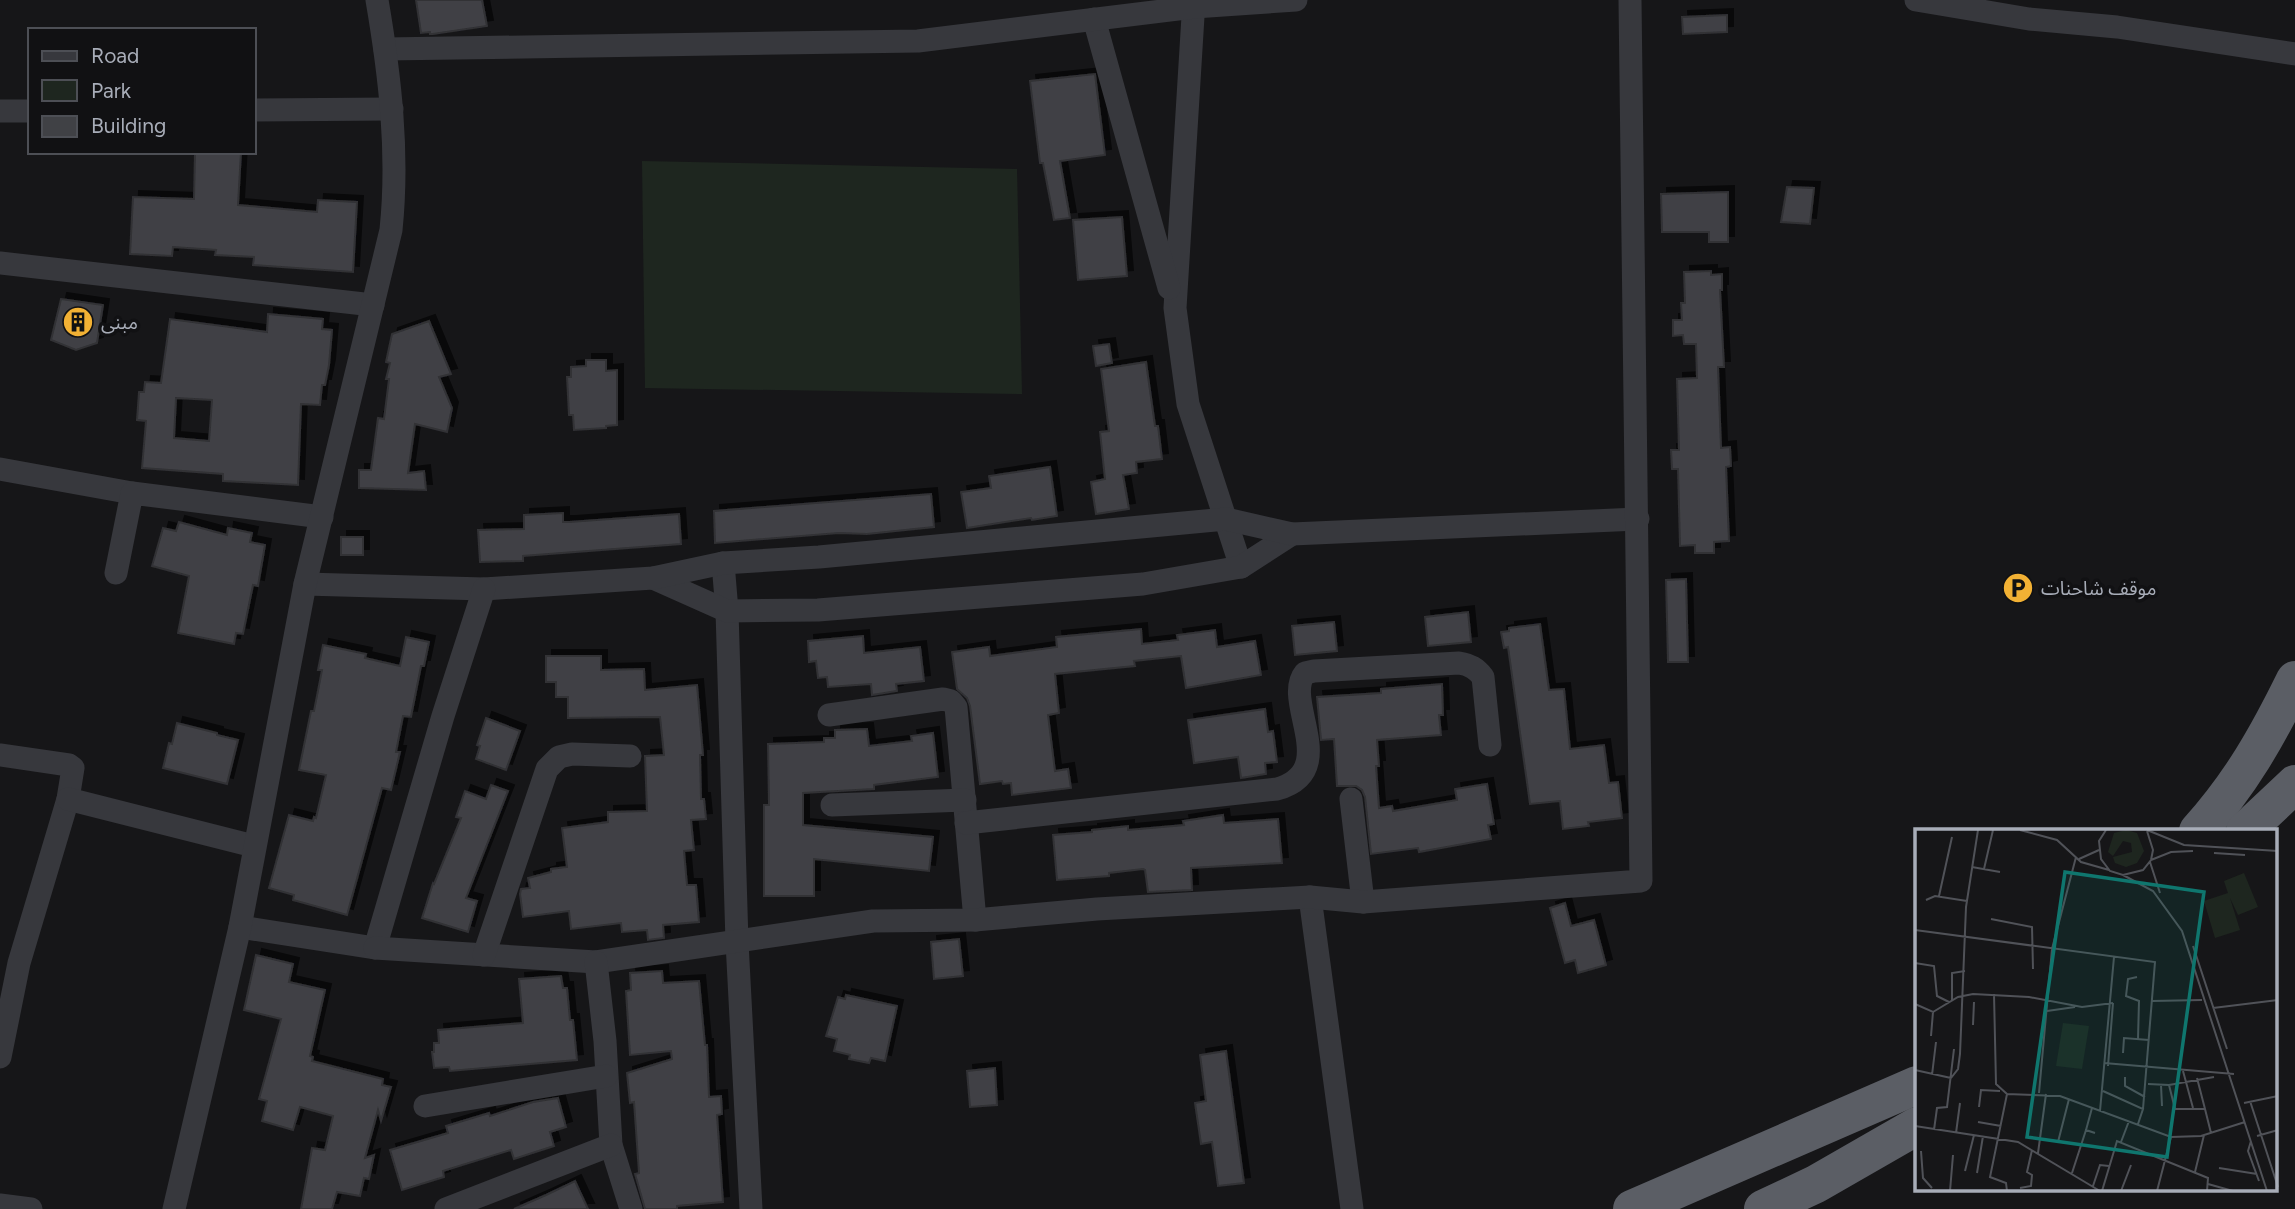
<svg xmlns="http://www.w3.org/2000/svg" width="2295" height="1209" font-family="Figtree,'Noto Sans Arabic',sans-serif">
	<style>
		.green { fill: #1e261f }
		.building { fill: #404145; stroke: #303034; stroke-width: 2; fill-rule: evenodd; filter: url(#shadow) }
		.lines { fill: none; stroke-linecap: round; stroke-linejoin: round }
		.minor { stroke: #37383d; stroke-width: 23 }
		.trunk { stroke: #5b5e65; stroke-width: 38 }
		.labels { text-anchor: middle; stroke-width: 7; stroke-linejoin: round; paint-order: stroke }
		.poi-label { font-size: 19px; fill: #a8adb8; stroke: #111113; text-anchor: start }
		.inset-road { fill: none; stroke: #505258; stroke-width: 2 }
		.view { fill: #0f766e; fill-opacity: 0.15; stroke: #0f766e; stroke-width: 3.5 }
		.inset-edge { fill: none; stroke: #a8adb8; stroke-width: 3.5 }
	</style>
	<defs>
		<filter id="shadow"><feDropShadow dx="6" dy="-6" stdDeviation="0" flood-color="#0009"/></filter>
	</defs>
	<rect width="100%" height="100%" fill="#161618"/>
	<polygon class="green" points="642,161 1017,169 1022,394 645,388"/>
	<g class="building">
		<polygon points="416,0 482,0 487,26 433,34 430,34 430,32 421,33"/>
		<polygon points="1727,15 1727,32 1683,34 1682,17"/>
		<polygon points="1095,74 1105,155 1060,161 1070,218 1054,220 1043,163 1040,163 1030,81"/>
		<polygon points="195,152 241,152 238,205 317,212 318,200 357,202 353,272 253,265 254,257 215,255 216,250 173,247 172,256 130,254 133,197 194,199"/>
		<polygon points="1787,187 1814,188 1810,224 1781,222"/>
		<polygon points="1728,192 1728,242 1709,242 1709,232 1662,232 1661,194"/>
		<polygon points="1122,217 1127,276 1078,280 1073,220"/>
		<polygon points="1711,271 1711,275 1722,274 1722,290 1720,290 1724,367 1718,367 1721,448 1730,447 1731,466 1726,467 1729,541 1714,542 1714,553 1695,553 1695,545 1680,546 1678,469 1672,469 1671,450 1679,450 1677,379 1697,378 1696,344 1684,344 1683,335 1673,336 1673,320 1682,320 1681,303 1685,303 1684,272"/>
		<polygon points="61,299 103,305 97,343 76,350 51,340"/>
		<path d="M 268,314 L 323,319 L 322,329 L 332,330 L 329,365 L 325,385 L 322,385 L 320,405 L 301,404 L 298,485 L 223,481 L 223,474 L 142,468 L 146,421 L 137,420 L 139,392 L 144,392 L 145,382 L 161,383 L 170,319 L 267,332 ZM 176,398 L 212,400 L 209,441 L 174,438 Z"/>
		<polygon points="429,321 451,374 439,377 452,408 447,432 415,424 408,473 424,471 426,490 359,488 359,470 371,470 378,418 384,419 389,379 386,379 390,363 386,362 392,334"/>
		<polygon points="1109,344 1112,363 1096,366 1093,346"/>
		<polygon points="586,360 606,360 606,371 617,370 617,425 606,426 606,428 574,430 573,415 569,415 567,377 571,377 571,367 586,366"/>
		<polygon points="1146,362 1155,426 1158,426 1162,459 1136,462 1137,473 1123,475 1129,509 1096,514 1091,482 1105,479 1100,432 1109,431 1101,369"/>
		<polygon points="1050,467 1057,516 1032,520 1031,518 967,528 961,492 991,488 989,476"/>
		<polygon points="931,494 934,527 867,534 839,533 715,543 714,511"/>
		<polygon points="563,513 563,522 569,522 679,514 681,544 523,556 523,561 480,562 478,530 524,529 524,515"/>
		<polygon points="179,522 227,535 228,528 252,533 250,542 265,545 258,586 253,585 243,634 236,633 234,644 178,633 189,576 152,566 163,528 176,531"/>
		<rect x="341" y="537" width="22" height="18"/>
		<polygon points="1686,579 1688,662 1668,662 1666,580"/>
		<polygon points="1468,612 1471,642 1428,646 1425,617"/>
		<polygon points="1334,622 1337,651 1295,655 1292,626"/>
		<polygon points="1540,624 1549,690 1564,689 1570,749 1604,745 1609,783 1618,782 1622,818 1588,822 1589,826 1563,829 1560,801 1530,804 1508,647 1504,648 1501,632 1509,631 1509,628"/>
		<polygon points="1141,629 1142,644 1178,640 1177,635 1215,630 1217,647 1255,641 1261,675 1186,688 1181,656 1134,661 1135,666 1055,674 1059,713 1048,715 1055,771 1068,769 1071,788 1012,795 1011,783 1003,784 1002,781 980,784 970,706 967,698 957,689 952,652 989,647 990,656 1057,647 1056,637"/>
		<polygon points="863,636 864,653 920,647 924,681 896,684 897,691 872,695 871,684 828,687 827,677 818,678 816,661 809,662 808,641"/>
		<polygon points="406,637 429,642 424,666 421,666 411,717 403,716 396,752 400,752 391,790 382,788 347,915 293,900 294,895 269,888 289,815 313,821 314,817 316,818 326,775 299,770 311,711 314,711 322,670 318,670 323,645 366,654 365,658 400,666"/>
		<polygon points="546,656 601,656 601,670 644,669 645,690 697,685 703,755 700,755 701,799 704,799 706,819 691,820 694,850 684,851 687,885 696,885 699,922 663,925 664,938 648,940 647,930 622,932 621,923 571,929 569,911 523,917 520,894 521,889 530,888 528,878 551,872 551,869 567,867 562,828 608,822 608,812 647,811 645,756 664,755 660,717 568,718 568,697 556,697 556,682 546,682"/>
		<polygon points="1442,684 1443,715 1439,715 1441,735 1377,740 1379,766 1376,766 1379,808 1392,806 1393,811 1457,800 1455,789 1487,784 1494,824 1488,825 1491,839 1419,852 1418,848 1371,854 1365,797 1362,790 1356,786 1337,786 1334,739 1321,740 1317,697 1381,693 1381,689"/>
		<polygon points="1265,709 1268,732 1273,731 1277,762 1265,763 1266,774 1241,778 1238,757 1194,763 1188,720"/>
		<polygon points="486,718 520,731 506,770 476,759 480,746 477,745"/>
		<polygon points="177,723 217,733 217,735 238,740 227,784 163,768 169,743 172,744"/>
		<polygon points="867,729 869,746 912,741 911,736 933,733 938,777 874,785 874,789 803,793 803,825 933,837 929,871 814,859 814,896 764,896 764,805 769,805 768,744 824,742 824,738 835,738 835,730"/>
		<polygon points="491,785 508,791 466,898 477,901 468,932 422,918 433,883 434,884 461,818 456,817 465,791 486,799"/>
		<polygon points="1223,815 1224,823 1278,819 1282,863 1191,868 1192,890 1148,892 1145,870 1143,869 1109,873 1109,876 1057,880 1053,835 1092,832 1092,830 1128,826 1128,830 1184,825 1183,821"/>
		<polygon points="1565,903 1571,926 1594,920 1606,965 1578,973 1575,960 1565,963 1550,908"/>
		<polygon points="959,939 963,976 934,979 931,942"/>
		<polygon points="256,955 293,964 289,982 325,990 310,1056 313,1057 312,1061 383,1079 382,1085 391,1087 381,1121 378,1110 365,1158 374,1155 369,1179 364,1178 360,1196 337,1192 332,1209 301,1209 312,1148 325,1150 333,1116 300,1107 293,1130 262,1121 267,1101 259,1099 281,1019 244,1010"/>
		<polygon points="662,971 663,983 699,981 705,1045 707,1045 709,1097 721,1096 722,1114 717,1115 723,1202 677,1206 677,1209 645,1209 635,1174 639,1173 634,1102 630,1103 627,1073 672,1059 671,1051 630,1055 626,991 631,990 630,973"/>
		<polygon points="561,976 563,988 567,988 570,1020 573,1020 577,1060 450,1071 449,1067 434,1068 432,1052 434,1052 434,1043 439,1043 438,1030 523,1023 519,979"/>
		<polygon points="846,995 897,1006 885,1061 871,1058 869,1063 849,1059 850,1055 834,1051 837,1039 826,1036 838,997 845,999"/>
		<polygon points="1226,1051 1244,1183 1218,1186 1212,1142 1201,1144 1195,1103 1206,1101 1200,1055"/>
		<polygon points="995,1068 997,1105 970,1107 967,1071"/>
		<polygon points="558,1098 566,1127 550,1132 554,1146 514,1159 511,1150 443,1171 444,1177 402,1190 390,1150 448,1133 446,1126 489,1113 490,1116 533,1102"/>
		<polygon points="575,1181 588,1209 514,1209 546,1195"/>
	</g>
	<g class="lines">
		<g class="minor">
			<polyline points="1194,0 1175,308 1188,404 1241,567"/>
			<polyline points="1916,0 2029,19 2117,27 2295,54"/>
			<polyline points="1094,19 1169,288"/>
			<polyline points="385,49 918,41 1194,7 1296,0"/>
			<polyline points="254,110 392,109"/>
			<polyline points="0,111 30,111"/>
			<polyline points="0,263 373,305"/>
			<polyline points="0,469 132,493"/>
			<polyline points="723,563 727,611 737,942 751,1209"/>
			<polyline points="116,573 132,493 322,517"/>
			<polyline points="653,578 727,611 818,610 1143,584 1241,567 1292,534"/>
			<polyline points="305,584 484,589 653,578 723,563 819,557 1226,519 1292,534 1638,519"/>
			<polyline points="829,715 943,699 951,701 956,707 975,920"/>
			<polyline points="0,755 69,765 73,768 68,799 19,963 0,1057"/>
			<polyline points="68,799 254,846"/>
			<polyline points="1351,799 1363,902"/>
			<polyline points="832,805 965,800"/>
			<path d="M 966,823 L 1277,789 C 1342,771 1282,701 1305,673 L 1314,671 L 1459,663 C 1470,665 1476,668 1483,677 L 1490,745"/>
			<polyline points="1310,897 1352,1209"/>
			<polyline points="240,927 375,948 443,716 484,589"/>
			<polyline points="375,948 596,962 873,921 975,920 1097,909 1310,897 1363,902 1641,881 1630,0"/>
			<polyline points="484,955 547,769 559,757 572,754 630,756"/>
			<polyline points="596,962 605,1041 611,1145 631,1209"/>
			<polyline points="425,1106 606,1076"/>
			<polyline points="0,1205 31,1209"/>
			<path d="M 174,1209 L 240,927 L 305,584 L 391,230 C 399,153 390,76 377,0"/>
			<polyline points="446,1209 611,1145"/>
		</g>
		<g class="trunk">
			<path d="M 2198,831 C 2241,783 2267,737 2295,680"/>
			<polyline points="2245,831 2295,784"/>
			<polyline points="1632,1209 1917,1085"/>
			<polyline points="1763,1209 1816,1184 1917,1126"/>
		</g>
	</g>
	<defs>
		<g id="building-disc" transform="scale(1.575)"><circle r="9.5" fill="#f2b134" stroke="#111113"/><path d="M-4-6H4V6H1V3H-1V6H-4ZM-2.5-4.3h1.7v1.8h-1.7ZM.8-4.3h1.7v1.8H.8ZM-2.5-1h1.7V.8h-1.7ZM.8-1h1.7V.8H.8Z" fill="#111"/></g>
		<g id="parking-disc" transform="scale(1.575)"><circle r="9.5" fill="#f2b134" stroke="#111113"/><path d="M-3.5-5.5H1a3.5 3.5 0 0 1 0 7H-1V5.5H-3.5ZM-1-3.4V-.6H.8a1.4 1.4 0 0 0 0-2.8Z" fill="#111"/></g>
	</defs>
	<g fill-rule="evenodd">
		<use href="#building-disc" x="78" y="322"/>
		<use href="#parking-disc" x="2018" y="588"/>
	</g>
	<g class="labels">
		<g class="poi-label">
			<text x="101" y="329">مبنى</text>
			<text x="2041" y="595">موقف شاحنات</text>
		</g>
	</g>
	<g transform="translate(1915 829)">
		<rect width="362" height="362" fill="#161618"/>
		<path d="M 211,1 L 222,4 L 229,22 L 222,34 L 211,38 L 200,34 L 198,28 L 217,23 L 216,14 L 208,12 L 198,27 L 193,23 L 199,4 ZM 329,44 L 343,78 L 323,86 L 315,69 L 325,101 L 300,109 L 289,72 L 313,64 L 309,52 ZM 148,194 L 174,197 L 167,240 L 141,237 Z" fill="#1e261f"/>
		<path class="inset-road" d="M 105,1 L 142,11 L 166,33 L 194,41M 191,1 L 184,12 L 186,30 L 195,42 L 208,46 L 228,41 L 236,31 L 238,21 L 232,2M 232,1 L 269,16 L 363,22M 299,24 L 330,26M 164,30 L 184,21M 236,31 L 256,23 L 278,22M 235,33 L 245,64M 57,38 L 85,43M 69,40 L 78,1M 208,46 L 238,62 L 267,102 L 352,362M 24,67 L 37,8M 11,71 L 20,67 L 52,72M 76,90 L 117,98 L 118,140M 0,101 L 240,133 L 228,280M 278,117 L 312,220M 0,134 L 19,137 L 22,167 L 34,173M 222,148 L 213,150 L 211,167 L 224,172 L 223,210M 79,165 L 81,255 L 92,265M 37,171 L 37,144 L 50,142M 237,172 L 287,171M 0,175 L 18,183 L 43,168 L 58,165 L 114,168 L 167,178 L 198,174M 298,179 L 363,171M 132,182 L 160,178M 58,196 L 59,173M 16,207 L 18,183M 208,224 L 209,209 L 234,211M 189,234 L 319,245M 193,237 L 198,174M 0,241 L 36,249M 268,242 L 278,279M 17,246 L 21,213M 210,248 L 210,257 L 230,268M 36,249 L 43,240 L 45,225 L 51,78 L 63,1M 282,249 L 290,280M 233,255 L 254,256 L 299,248M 246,256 L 247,277M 254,256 L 260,280 L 290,280 L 296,304M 188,262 L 228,280 L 223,295M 124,264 L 137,120 L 161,28M 335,272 L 363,358M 329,274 L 363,267M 64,278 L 66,261 L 85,262M 177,279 L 171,301 L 180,304M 185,282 L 199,128M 63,293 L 86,297M 0,297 L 103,313 L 185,362M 19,301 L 22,279 L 32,278 L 39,220M 41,304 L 45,274M 342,307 L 363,301M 336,312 L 333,322 L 344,352M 143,313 L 154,270M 206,313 L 214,292M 6,322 L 8,349 L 17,359M 123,324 L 131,265M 304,339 L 342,345M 50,342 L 59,306M 280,343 L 289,306M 62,344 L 68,307M 157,344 L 171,301M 293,355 L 318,362M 178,357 L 185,336 L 194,337M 105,359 L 116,357 L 117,346 L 112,343 L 117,321M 35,362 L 38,326M 92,362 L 91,354 L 75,348 L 92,265 L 145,267 L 256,308 L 286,307 L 330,293M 187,362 L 202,312 L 293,349 L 292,362M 206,362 L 216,336M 242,362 L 256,308"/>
		<path class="view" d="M 150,43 L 289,63 L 252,328 L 112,308 Z"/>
		<rect width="362" height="362" class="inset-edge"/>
	</g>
	<rect x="28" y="28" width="228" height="126" fill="#111113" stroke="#4d4f55" stroke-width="2"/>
	<rect x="42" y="51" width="35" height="10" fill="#37383d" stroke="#4d4f55" stroke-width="2"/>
	<text x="91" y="63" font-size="21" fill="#a8adb8">Road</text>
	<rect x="42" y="80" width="35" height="21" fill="#1e261f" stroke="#4d4f55" stroke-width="2"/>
	<text x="91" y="98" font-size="21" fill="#a8adb8">Park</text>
	<rect x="42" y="116" width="35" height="21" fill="#404145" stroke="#4d4f55" stroke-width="2"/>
	<text x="91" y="133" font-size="21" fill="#a8adb8">Building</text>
</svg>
